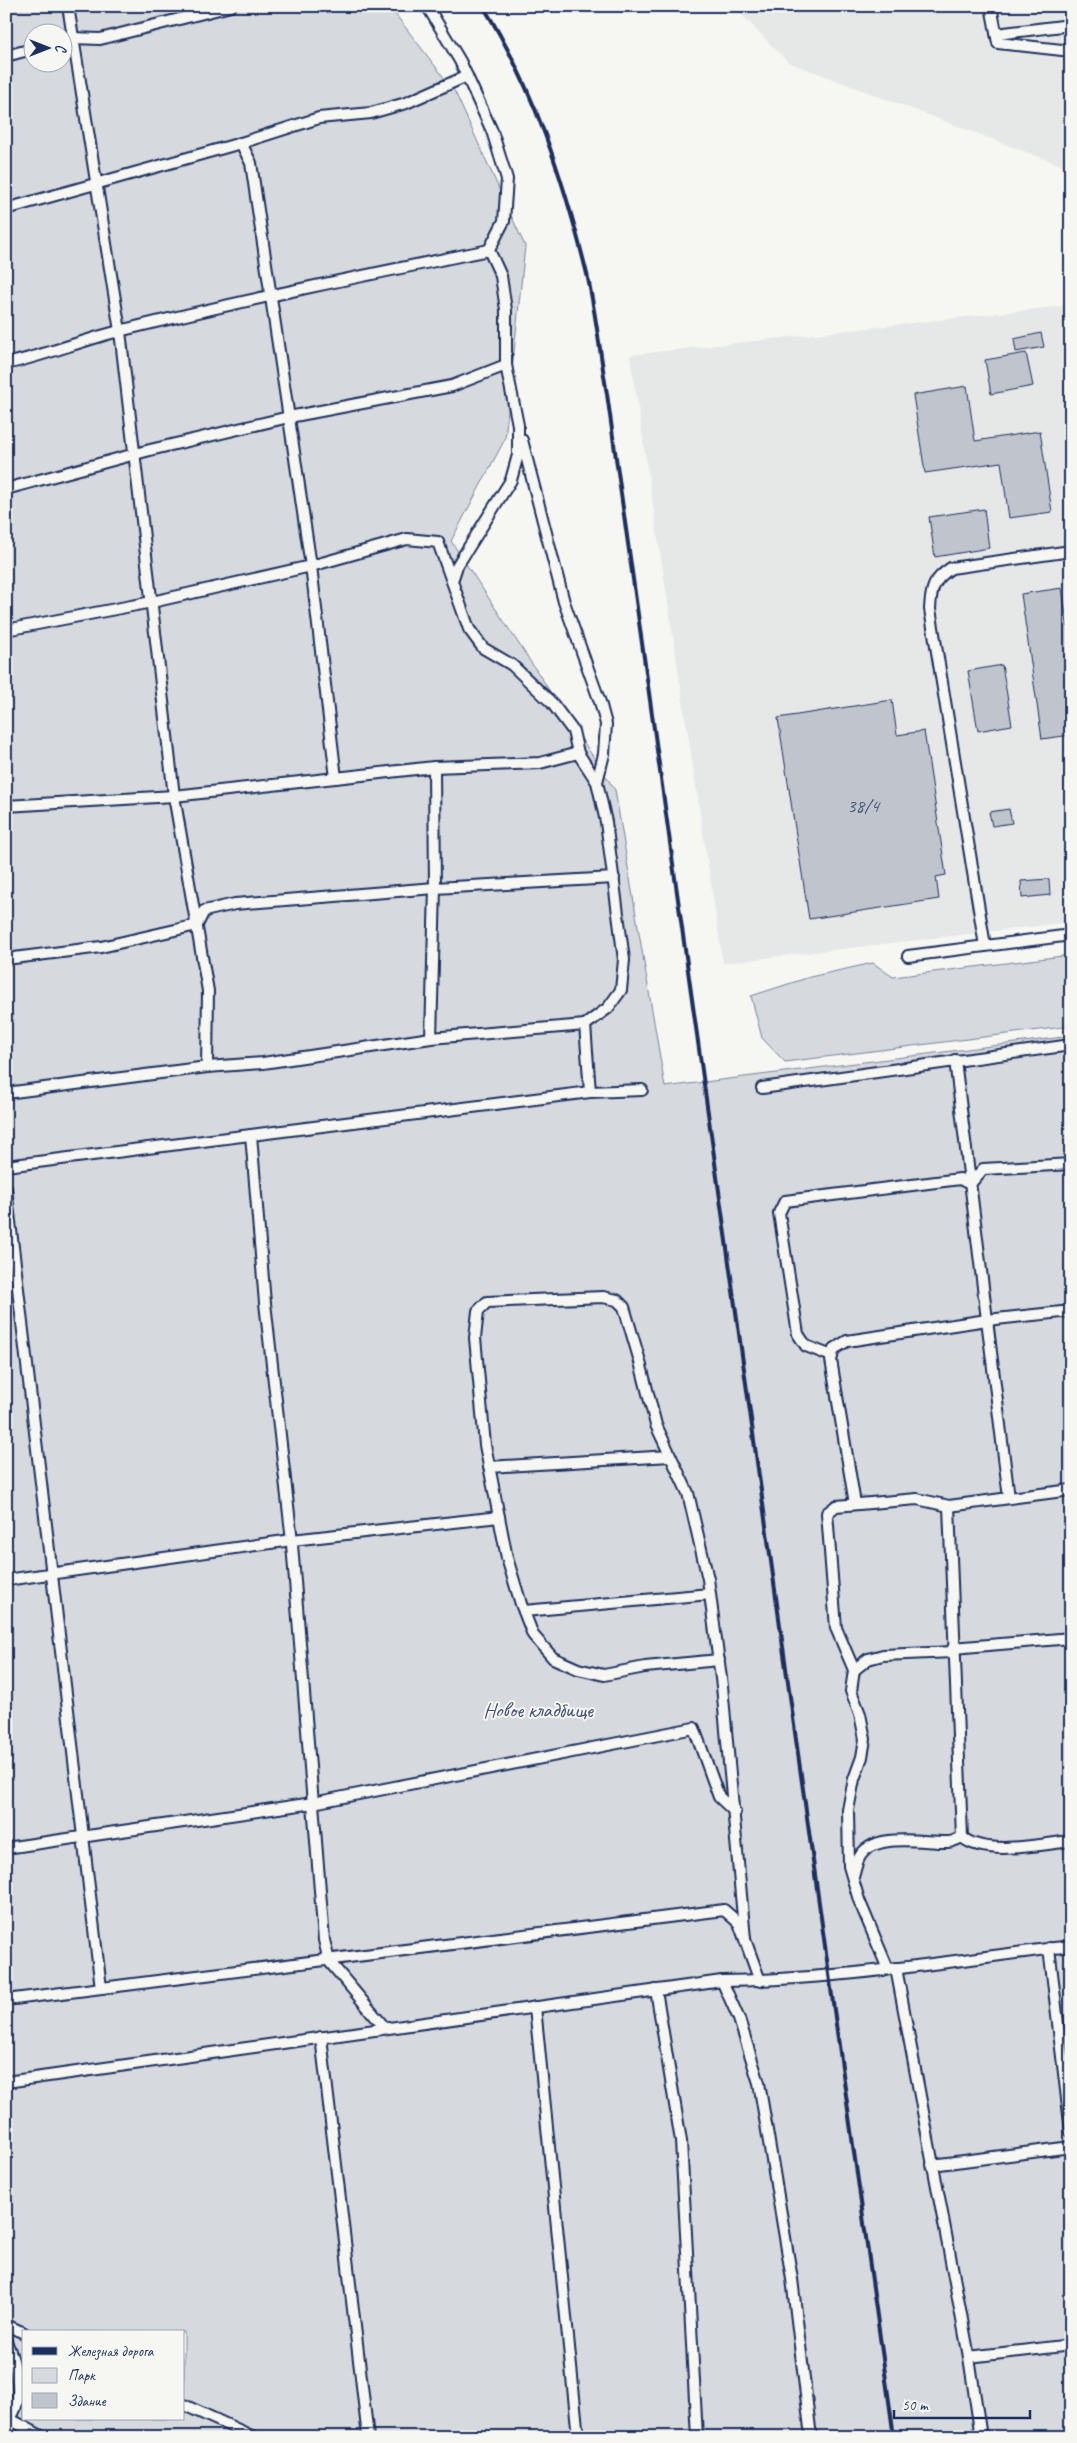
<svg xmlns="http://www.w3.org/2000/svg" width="1077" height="2443" font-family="Caveat,sans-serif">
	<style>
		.built { fill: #e6e7e7 }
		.green { fill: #d6d9dd; stroke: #78849e; fill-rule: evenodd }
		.building { fill: #c0c4cd; stroke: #1b2f5e }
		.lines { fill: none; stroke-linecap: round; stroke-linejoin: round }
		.service-casing { stroke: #1b2f5e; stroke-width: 14 }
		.service { stroke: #f6f6f2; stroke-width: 10 }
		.rail { stroke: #1b2f5e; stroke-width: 4 }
		.labels { text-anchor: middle; stroke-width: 4; stroke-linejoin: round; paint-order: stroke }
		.number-label { font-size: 19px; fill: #44547a }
		.park-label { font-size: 21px; fill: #405177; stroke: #f6f6f2 }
	</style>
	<rect width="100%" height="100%" fill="#f6f6f2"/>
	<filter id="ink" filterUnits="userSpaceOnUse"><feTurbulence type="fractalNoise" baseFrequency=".02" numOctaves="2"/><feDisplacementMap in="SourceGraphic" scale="10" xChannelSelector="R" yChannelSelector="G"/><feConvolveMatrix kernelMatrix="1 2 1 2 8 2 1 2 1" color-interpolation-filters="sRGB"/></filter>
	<g filter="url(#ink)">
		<g class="built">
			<polygon points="733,6 1071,6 1071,169 788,62"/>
			<polygon points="1071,305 1071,922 723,963 630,355"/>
		</g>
		<g class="green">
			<path d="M 6,6 L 389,6 L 455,92 L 525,246 L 505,439 L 451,541 L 615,790 L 665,1087 L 1071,1036 L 1071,2437 L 6,2437 ZM 32,32 L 62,32 L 62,62 L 32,62 ZM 24,2332 L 184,2332 L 184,2419 L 24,2419 Z"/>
			<polygon points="1071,955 1071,1026 785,1062 762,1038 751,996 810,977 873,963 893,977"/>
		</g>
		<g class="building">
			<polygon points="1041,333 1044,347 1016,352 1014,339"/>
			<polygon points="1026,353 1033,386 991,394 985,360"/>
			<polygon points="967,386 975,441 1040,431 1052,512 1009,518 1001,462 925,473 913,395"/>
			<polygon points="984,509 989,548 935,557 929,517"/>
			<polygon points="1062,588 1071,651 1071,735 1042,739 1021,594"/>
			<polygon points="1002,665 1012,725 978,731 968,671"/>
			<polygon points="892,700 897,735 924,731 946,875 936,877 939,899 809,919 778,718"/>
			<polygon points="1009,809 1012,823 992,826 989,812"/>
			<polygon points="1049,879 1050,895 1022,898 1021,881"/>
		</g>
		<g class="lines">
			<g class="service-casing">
				<g id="service">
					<polyline points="68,6 120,331 174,796 208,991 207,1067"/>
					<polyline points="424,6 429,9 460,61 492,131 507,179 504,221 489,250 501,276 506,310 506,365 518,425 518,455 511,480 457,566 452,581"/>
					<polyline points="991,6 998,43 1071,51"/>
					<polyline points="996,34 1071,25"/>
					<polyline points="62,41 72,38 100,39 231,6"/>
					<polyline points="6,56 32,49"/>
					<polyline points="6,209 241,143 319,118 371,113 406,103 467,76"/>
					<path d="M 6,364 C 46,355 83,340 123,330 C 244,300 366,275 489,250"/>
					<polyline points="522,440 564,602 600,702 606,724 604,754 597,782"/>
					<polyline points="6,489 150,450 289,417 452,386 506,365"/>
					<polyline points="6,630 152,602 311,566 251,163 241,143"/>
					<polyline points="336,778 311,566 407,539 438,542 469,629 483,648 512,665 552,703 573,731 578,753 597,782 606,822 624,960 621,990 608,1008 585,1025 590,1092"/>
					<polyline points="6,806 174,796 434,767 540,763 578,753"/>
					<path d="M 985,946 L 930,609 C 931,588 934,579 951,568 L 1071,551"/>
					<polyline points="908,956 1071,935"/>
					<polyline points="6,959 101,947 197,925 204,911 235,904 435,888 614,878"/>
					<polyline points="431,1038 435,888 434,767"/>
					<polyline points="955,1060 1009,1498"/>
					<polyline points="762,1088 1071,1045"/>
					<polyline points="6,1093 207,1067 263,1063 431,1038 585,1025"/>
					<polyline points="251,1135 265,1303 291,1532 324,1940 329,1961 385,2028"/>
					<polyline points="6,1166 590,1092 642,1090"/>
					<polyline points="6,1188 101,1988"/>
					<polyline points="832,1356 806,1346 798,1334 779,1213 785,1201 960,1179 970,1184 983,1169 1071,1164"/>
					<polyline points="489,1467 670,1456"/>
					<polyline points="855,1504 831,1360 834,1349 847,1341 987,1320 1071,1311"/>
					<polyline points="949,1506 962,1837"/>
					<polyline points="6,1580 292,1540 499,1517"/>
					<polyline points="524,1611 710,1594"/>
					<polyline points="953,1648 1071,1638"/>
					<polyline points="719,1660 645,1667 604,1675 578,1669 553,1658 533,1635 521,1604 507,1558 485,1445 475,1338 478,1311 487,1302 603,1297 617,1300 624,1307 639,1358 656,1425 688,1493 708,1579 722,1686 745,1939"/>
					<polyline points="854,1670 868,1659 883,1655 953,1652"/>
					<polyline points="6,1848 313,1803 694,1728 719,1797 735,1812"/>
					<path d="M 853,1877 C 855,1871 856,1864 859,1858 C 873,1831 923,1843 948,1842 C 953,1842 958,1839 962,1837 C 985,1857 1042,1844 1071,1841"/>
					<polyline points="1049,1948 1071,2132"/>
					<polyline points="896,1968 969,2357 981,2437"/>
					<polyline points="888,1969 859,1900 849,1866 848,1810 854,1779 862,1757 865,1739 860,1714 851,1691 854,1670 836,1628 827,1513 836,1506 917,1499 949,1506 1071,1490"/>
					<polyline points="722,1981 739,2019 759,2083 792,2279 811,2437"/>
					<polyline points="656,1990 681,2141 697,2437"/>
					<polyline points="6,2000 724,1910 739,1923 760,1981"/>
					<polyline points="535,2007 578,2437"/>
					<polyline points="321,2037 368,2437"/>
					<path d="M 6,2082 L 722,1981 C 839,1980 955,1960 1071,1946"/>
					<polyline points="932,2165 1071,2147"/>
					<polyline points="6,2325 24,2333"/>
					<path d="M 6,2341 C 15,2362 26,2401 9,2419"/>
					<polyline points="969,2357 1071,2345"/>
					<polyline points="184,2405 254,2437"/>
					<polyline points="6,2417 43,2437"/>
				</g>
			</g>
			<use href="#service" class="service"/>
			<path class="rail" d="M 483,6 C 534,88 564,181 587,274 C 596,313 600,354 607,394 L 894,2437"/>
		</g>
	</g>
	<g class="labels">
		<g class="number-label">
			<text x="863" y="812">38/4</text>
		</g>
		<g class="park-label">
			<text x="538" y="1717">Новое кладбище</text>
		</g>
	</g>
	<rect width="1077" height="2443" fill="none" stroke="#f6f6f2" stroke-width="25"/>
	<rect x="12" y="12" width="1052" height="2418" fill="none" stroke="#1b2f5e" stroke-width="2" filter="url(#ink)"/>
	<rect x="22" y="2330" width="162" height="90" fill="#f6f6f2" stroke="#9ea6b7"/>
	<rect x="32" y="2347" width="25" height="8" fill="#1b2f5e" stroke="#9ea6b7"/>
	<text x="68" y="2356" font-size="15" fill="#1b2f5e">Железная дорога</text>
	<rect x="32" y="2368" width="25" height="15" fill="#d6d9dd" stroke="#9ea6b7"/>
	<text x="68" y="2380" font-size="15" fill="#1b2f5e">Парк</text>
	<rect x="32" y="2393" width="25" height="15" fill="#c0c4cd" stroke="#9ea6b7"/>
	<text x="68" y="2406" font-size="15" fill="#1b2f5e">Здание</text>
	<g transform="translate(48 48) rotate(90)"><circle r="24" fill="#f6f6f2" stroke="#9ea6b7"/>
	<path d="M0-4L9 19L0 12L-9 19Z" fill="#1b2f5e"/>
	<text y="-8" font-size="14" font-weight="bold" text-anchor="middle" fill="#1b2f5e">С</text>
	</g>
	<path d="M894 2410v8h136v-8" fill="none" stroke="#1b2f5e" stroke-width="2.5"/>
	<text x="902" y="2410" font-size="15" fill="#1b2f5e" stroke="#f6f6f2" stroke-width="4" paint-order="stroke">50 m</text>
</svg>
